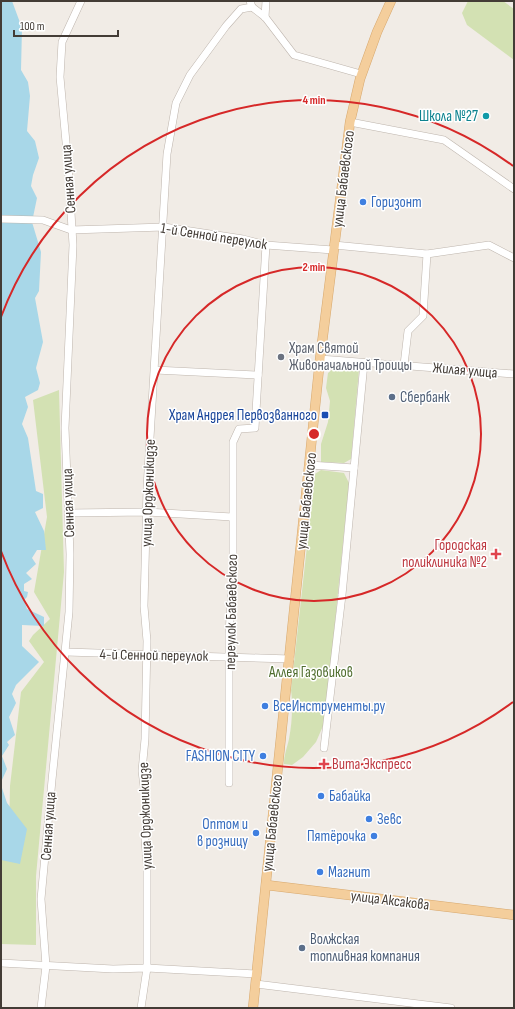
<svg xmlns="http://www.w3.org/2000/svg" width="515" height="1009" font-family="'Sofia Sans Condensed',sans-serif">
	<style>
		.green { fill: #d3e1b3 }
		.water { fill: #a8d7e8 }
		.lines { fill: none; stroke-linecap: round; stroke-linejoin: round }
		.minor-casing { stroke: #beb5ad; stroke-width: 8 }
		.major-casing { stroke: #d7a86e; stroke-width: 10 }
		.minor { stroke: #fff; stroke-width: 7 }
		.major { stroke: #f4ce9c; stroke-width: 9 }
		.ring { fill: none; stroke: #d62828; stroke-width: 2 }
		.culture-dot { fill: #0f9aa8; stroke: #fff; stroke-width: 1.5 }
		.shop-dot { fill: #3f7fe0; stroke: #fff; stroke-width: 1.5 }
		.worship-dot { fill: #6b7280; stroke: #fff; stroke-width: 1.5 }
		.service-dot { fill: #5c6f8a; stroke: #fff; stroke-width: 1.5 }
		.transit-dot { fill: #1a4fb4; stroke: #fff; stroke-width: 1.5 }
		.health-dot { fill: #e0444e; stroke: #fff; stroke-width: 1.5 }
		.labels { text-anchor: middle; stroke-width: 3; stroke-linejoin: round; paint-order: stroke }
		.culture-label { font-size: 15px; fill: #0d838f; stroke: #fff; text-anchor: end }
		.street-label { font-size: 15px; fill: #433c36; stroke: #fff }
		.shop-label { font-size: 15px; fill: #366cbe; stroke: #fff; text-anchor: start }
		.worship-label { font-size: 15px; fill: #5b616d; stroke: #fff; text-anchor: start }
		.service-label { font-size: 15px; fill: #4e5e75; stroke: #fff; text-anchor: start }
		.transit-label { font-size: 15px; fill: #164399; stroke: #fff; text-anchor: end }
		.health-label { font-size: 15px; fill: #be3a42; stroke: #fff; text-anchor: end }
		.park-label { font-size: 15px; fill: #506e2f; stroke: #fff }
		.centre { fill: #d62828; stroke: #fff; stroke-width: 2 }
		.ring-label { font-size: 12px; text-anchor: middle; font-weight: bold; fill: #d62828; stroke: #fff; stroke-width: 3; stroke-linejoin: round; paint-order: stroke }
	</style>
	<rect width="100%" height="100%" fill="#f1ece6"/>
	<g class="green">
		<polygon points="468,1 503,1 514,9 514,60 467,25 462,13"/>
		<polygon points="348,367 359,370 351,459 344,463 321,462 321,444 328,422 330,401 326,388 328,373 333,369"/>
		<polygon points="59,390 64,572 36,876 36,945 1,944 1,841 9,835 10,786 21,692 44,662 29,641 33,635 50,619 34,592 47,517 33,400"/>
		<path d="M 321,470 L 344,473 L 349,483 L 330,672 L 323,726 L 316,742 L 303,757 L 292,765 L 284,764 C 284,755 287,748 289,739 C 292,724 293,705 291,690 L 315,474 Z"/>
	</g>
	<g class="water">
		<polygon points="1,1 12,1 22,28 21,70 28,82 30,96 27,131 35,141 39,158 33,175 31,186 37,198 32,222 41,252 39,291 35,298 43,342 36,368 40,383 38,390 25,397 28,407 22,424 28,438 36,491 43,494 43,508 35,512 44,531 46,550 37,550 32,558 36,564 26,573 32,579 24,584 24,591 28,592 27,597 24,600 27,609 44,617 44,626 22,625 22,646 39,662 16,685 12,694 16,703 9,717 15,735 7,742 9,745 2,756 7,769 1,782"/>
		<polygon points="1,785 7,803 27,829 20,864 1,860"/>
	</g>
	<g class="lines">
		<g class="minor-casing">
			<g id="minor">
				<polyline points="250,1 252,7 265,17 294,55 361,74"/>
				<polyline points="265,17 266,1"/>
				<polyline points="350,122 444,140 514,189"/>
				<polyline points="1,219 43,220 71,230 164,227 243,239 266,245 333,250"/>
				<polyline points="334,245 427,254 489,245 514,258"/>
				<polyline points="320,359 514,374"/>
				<polyline points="404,365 408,331 423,316 427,254"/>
				<polyline points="155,370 258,375"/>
				<polyline points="310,465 354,468"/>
				<polyline points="69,513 147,512 232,517"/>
				<polyline points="66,652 290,659"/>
				<polyline points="324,748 342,595 364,363"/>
				<polyline points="229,783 229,633 233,571 233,442 239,429 255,428 266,245"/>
				<polyline points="1,963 113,969 147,968 257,974"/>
				<polyline points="256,984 451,1008"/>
				<polyline points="41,1008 46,966 41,899 52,780 69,612 70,554 65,428 73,245 68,164 60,77 62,42 81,1"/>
				<polyline points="141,1008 147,968 147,864 145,840 147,810 142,771 145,739 147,641 144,606 147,488 167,154 176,103 190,75 226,26 241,9 252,7"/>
			</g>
		</g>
		<g class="major-casing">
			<g id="major">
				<polyline points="266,885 514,915"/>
				<polyline points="253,1008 320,359 350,122 360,79 377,32 391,1"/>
			</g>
		</g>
		<use href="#minor" class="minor"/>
		<use href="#major" class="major"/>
	</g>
	<g class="ring">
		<circle cx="314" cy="434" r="167"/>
		<path d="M513 702A334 334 0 0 1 1 551M1 317A334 334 0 0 1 513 166"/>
	</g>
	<circle class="culture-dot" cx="486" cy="116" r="4"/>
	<g class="shop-dot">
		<circle cx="363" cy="202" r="4"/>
		<circle cx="265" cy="706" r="4"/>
		<circle cx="263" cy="756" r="4"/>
		<circle cx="321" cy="796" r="4"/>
		<circle cx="369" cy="819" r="4"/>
		<circle cx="256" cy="833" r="4"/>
		<circle cx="374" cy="836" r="4"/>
		<circle cx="320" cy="872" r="4"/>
	</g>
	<circle class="worship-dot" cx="281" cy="357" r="4"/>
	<g class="service-dot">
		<circle cx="392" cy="397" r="4"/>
		<circle cx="302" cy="948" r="4"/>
	</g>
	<rect class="transit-dot" x="321" y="411" width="8" height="8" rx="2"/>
	<g class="health-dot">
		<path d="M494 548h4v4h4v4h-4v4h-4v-4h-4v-4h4z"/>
		<path d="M322 758h4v4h4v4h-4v4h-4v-4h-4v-4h4z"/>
	</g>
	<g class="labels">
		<g class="culture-label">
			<text x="478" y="121">Школа №27</text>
		</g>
		<g class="street-label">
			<text transform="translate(68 179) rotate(-94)" y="5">Сенная улица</text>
			<text transform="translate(343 179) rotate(-83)" y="5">улица Бабаевского</text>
			<text transform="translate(214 236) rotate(9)" y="5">1-й Сенной переулок</text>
			<text transform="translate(465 370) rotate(5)" y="5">Жилая улица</text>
			<text transform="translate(148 493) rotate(-88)" y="5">улица Орджоникидзе</text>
			<text transform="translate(306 501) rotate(-84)" y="5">улица Бабаевского</text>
			<text transform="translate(68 503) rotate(-92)" y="5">Сенная улица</text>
			<text transform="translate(231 612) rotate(-89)" y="5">переулок Бабаевского</text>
			<text transform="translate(154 655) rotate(1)" y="5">4-й Сенной переулок</text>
			<text transform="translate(145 816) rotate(-92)" y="5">улица Орджоникидзе</text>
			<text transform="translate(272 823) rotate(-84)" y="5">улица Бабаевского</text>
			<text transform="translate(48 826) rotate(-86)" y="5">Сенная улица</text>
			<text transform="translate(390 900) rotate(7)" y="5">улица Аксакова</text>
		</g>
		<g class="shop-label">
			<text x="371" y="207">Горизонт</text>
			<text x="273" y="711">ВсеИнструменты.ру</text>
			<text x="255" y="761" text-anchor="end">FASHION CITY</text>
			<text x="329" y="801">Бабайка</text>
			<text x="377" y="824">Зевс</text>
			<text x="248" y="829" text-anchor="end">Оптом и<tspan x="248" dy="17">в розницу</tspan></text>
			<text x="366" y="841" text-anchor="end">Пятёрочка</text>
			<text x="328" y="877">Магнит</text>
		</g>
		<g class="worship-label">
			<text x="289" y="353">Храм Святой<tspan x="289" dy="17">Живоначальной Троицы</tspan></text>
		</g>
		<g class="service-label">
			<text x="400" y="402">Сбербанк</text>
			<text x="310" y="944">Волжская<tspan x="310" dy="17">топливная компания</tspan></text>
		</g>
		<g class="transit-label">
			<text x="317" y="420">Храм Андрея Первозванного</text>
		</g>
		<g class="health-label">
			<text x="487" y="550">Городская<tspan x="487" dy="17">поликлиника №2</tspan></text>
			<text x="332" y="769" text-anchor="start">Вита Экспресс</text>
		</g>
		<g class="park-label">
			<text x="311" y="677">Аллея Газовиков</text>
		</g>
	</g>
	<circle cx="314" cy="434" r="6" class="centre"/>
	<g class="ring-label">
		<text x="314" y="104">4 min</text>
		<text x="314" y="271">2 min</text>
	</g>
	<rect width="515" height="1009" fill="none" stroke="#433c36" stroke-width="4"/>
	<path d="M14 30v6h104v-6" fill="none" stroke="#433c36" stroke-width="2"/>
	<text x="20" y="30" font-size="12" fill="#433c36" stroke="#ffffff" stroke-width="3" paint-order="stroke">100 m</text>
</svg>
